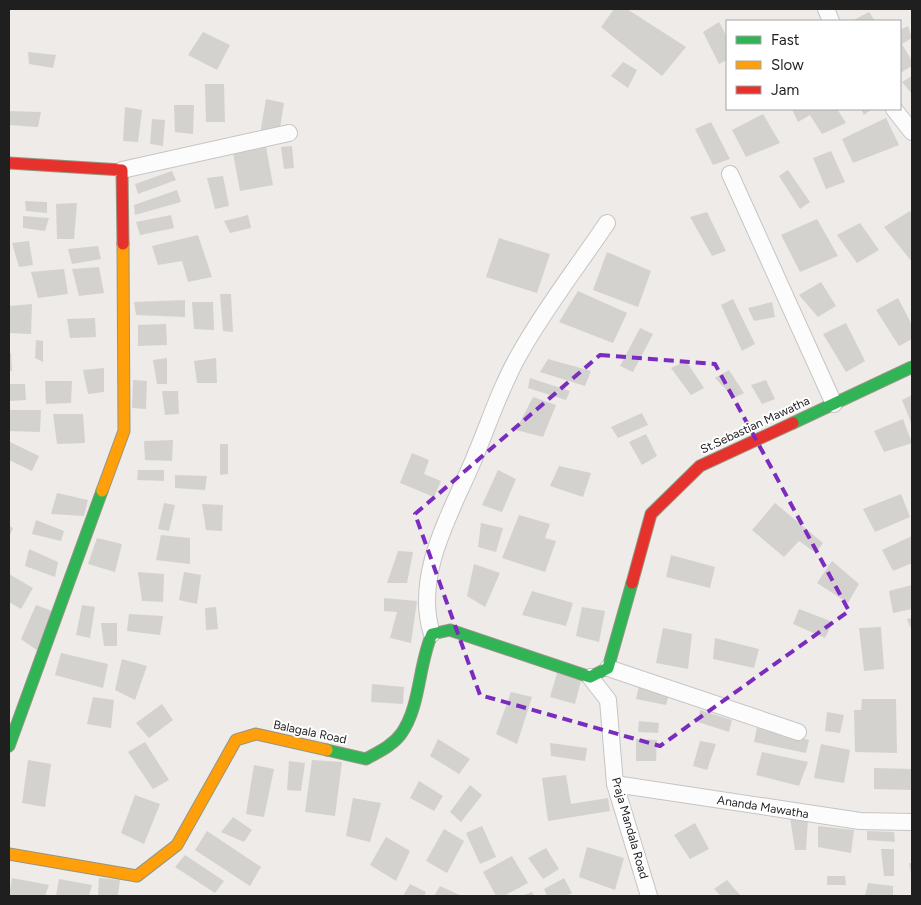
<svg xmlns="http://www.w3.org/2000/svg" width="921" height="905" font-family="Figtree,sans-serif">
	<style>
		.building { fill: #d4d2cf }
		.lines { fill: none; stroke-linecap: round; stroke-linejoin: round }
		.street-casing { stroke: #c6c5c4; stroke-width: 18 }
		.fast-casing { stroke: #959681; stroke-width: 13 }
		.slow-casing { stroke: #959681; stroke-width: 13 }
		.jam-casing { stroke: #959681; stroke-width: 13 }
		.street { stroke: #fcfcfc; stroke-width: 16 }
		.fast { stroke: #30b455; stroke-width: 11 }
		.slow { stroke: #ff9f0a; stroke-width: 11 }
		.jam { stroke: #e5322d; stroke-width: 11 }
		.marked { fill: none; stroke: #7b2cbf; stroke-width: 4; stroke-dasharray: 10 6; stroke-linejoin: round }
		.labels { text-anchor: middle; stroke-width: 4; stroke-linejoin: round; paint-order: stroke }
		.street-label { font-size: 12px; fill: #1f1f1f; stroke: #fff }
	</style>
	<rect width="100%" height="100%" fill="#eeebe8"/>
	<g class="building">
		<polygon points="614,9 627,9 686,47 662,76 601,27"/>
		<polygon points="869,12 875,21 852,21"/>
		<polygon points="719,22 727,37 727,60 719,64 703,32"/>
		<polygon points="908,26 912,38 902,44 912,61 912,66 900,73 900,30"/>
		<polygon points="203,32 230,45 217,70 188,55"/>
		<polygon points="28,52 56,55 53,68 29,64"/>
		<polygon points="623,62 637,70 628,88 611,76"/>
		<polygon points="912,76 912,94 902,82"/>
		<polygon points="205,84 224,84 225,122 206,122"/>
		<polygon points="266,99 284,103 280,128 260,134"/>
		<polygon points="174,105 194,105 193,134 175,132"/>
		<polygon points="125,107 142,110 138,142 123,141"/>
		<polygon points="792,109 837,109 846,123 822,134 810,115 798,122"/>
		<polygon points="861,109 872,109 864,115"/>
		<polygon points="9,111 41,112 38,127 9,125"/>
		<polygon points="763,114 780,143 746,157 732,130"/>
		<polygon points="886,118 899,145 853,163 842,139"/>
		<polygon points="152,119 165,120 163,146 150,144"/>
		<polygon points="711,122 730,159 713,165 695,129"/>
		<polygon points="292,146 294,168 284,169 281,147"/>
		<polygon points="266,147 273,185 240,191 233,153"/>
		<polygon points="831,151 845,182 826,189 813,158"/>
		<polygon points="788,170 810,202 800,209 779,176"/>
		<polygon points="172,171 176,180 138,194 135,184"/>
		<polygon points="223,176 229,206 215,209 207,178"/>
		<polygon points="177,190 181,202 135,215 134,205"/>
		<polygon points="25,201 47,202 47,213 26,211"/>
		<polygon points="77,203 74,239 57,239 56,204"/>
		<polygon points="910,211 912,214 912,262 884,227"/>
		<polygon points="707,212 726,251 712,256 690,217"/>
		<polygon points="171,215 174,228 140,235 136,222"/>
		<polygon points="248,215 251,228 230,233 224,221"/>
		<polygon points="23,216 49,218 45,231 23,228"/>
		<polygon points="817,219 838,256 800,272 781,235"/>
		<polygon points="860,223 879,250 857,263 837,235"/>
		<polygon points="198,235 212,277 188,282 182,261 158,265 152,246"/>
		<polygon points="499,238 550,254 537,293 486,277"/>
		<polygon points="29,241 33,265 19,267 12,243"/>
		<polygon points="98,246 101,259 72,264 68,249"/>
		<polygon points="607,252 651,271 638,307 593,290"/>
		<polygon points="99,267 104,293 79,296 72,269"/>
		<polygon points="64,269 68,294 38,298 31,272"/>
		<polygon points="821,282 836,306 818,317 799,295"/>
		<polygon points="578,291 627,313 613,343 559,322"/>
		<polygon points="220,294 231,294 233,332 223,331"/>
		<polygon points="898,298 912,325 912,339 899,346 876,310"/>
		<polygon points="733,299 755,344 742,351 721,305"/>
		<polygon points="185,300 185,317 136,315 134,302"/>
		<polygon points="192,302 213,302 214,330 194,329"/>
		<polygon points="772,302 775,317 754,321 748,308"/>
		<polygon points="32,304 31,334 9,333 9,306"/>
		<polygon points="95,318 96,337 70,338 67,319"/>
		<polygon points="846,323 865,361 846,372 823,334"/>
		<polygon points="166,324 167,345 138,346 138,325"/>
		<polygon points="640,328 653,334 633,372 620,366"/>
		<polygon points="36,340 43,341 43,362 35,358"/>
		<polygon points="9,353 11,353 12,371 9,371"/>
		<polygon points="167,358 167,384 157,384 153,360"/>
		<polygon points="216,358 217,383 197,383 194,361"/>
		<polygon points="548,359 591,371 585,386 540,372"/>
		<polygon points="686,361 704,388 691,395 671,368"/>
		<polygon points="104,368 104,392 88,394 83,370"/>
		<polygon points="729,370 744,393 734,398 715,378"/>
		<polygon points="530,378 570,391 566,400 528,388"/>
		<polygon points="133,380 147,381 146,409 132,408"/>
		<polygon points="766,380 775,399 762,404 751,385"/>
		<polygon points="45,381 72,381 71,403 46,404"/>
		<polygon points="9,384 25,384 26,400 9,401"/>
		<polygon points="162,391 178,391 179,414 165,415"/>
		<polygon points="912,395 912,425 902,400"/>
		<polygon points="533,397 556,405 543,437 516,430"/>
		<polygon points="9,410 41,410 40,432 9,431"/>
		<polygon points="642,413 648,425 618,438 611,427"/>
		<polygon points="53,414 83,414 85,443 57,444"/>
		<polygon points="903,419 912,443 884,452 874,431"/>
		<polygon points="646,434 657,456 642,465 629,442"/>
		<polygon points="173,440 172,461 145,460 144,441"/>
		<polygon points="10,442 39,456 32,471 9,460"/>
		<polygon points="220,444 228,444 228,474 220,475"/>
		<polygon points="412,453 429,460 424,474 441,481 434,497 400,483"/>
		<polygon points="559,466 591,473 583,497 550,486"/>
		<polygon points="138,470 164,470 164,481 137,480"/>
		<polygon points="498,470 516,479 502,512 482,505"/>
		<polygon points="175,475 207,476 205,490 175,488"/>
		<polygon points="57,493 88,500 84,516 51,514"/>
		<polygon points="901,494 910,517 875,532 863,509"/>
		<polygon points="164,503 175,505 169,531 158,529"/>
		<polygon points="775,503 823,543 816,553 799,541 784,557 752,530"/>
		<polygon points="202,504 223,505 222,531 206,530"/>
		<polygon points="519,515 550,524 545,538 556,541 545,572 502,558"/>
		<polygon points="36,520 64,531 61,541 32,534"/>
		<polygon points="481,523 503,528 496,552 478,547"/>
		<polygon points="9,526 13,528 9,537"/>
		<polygon points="161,535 190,538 190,564 156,560"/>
		<polygon points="912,536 912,563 893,571 882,550"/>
		<polygon points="97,538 122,544 115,572 88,564"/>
		<polygon points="29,549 58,562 55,577 25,566"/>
		<polygon points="398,551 413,552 407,583 387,583"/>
		<polygon points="671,555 715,567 710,588 666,577"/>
		<polygon points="832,561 859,584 848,603 817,583"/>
		<polygon points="474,564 500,573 485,607 467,596"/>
		<polygon points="138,572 164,574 163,602 142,601"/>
		<polygon points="184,572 201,575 197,604 179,600"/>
		<polygon points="9,574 33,588 21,609 9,602"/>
		<polygon points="912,585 912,609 893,613 889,591"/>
		<polygon points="532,591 573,603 566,626 522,615"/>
		<polygon points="384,598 417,601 411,643 390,638 397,612 384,611"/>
		<polygon points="36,605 52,611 38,651 21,639"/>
		<polygon points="82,605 95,607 90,638 76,635"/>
		<polygon points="216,607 218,629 206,630 205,608"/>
		<polygon points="582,607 605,611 599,642 576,636"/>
		<polygon points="799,609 833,622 825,638 793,624"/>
		<polygon points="129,614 163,616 160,635 127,631"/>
		<polygon points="912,618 912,627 910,627 907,619"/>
		<polygon points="101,623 117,623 117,646 104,646"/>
		<polygon points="881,627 884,669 864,671 859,628"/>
		<polygon points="663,628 692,634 688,669 656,663"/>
		<polygon points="715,638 759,649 754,668 713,659"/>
		<polygon points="61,653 108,664 103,688 55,675"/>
		<polygon points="122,659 147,666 135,700 115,690"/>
		<polygon points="557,673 581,681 575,704 550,697"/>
		<polygon points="372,684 404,687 403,704 371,702"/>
		<polygon points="639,685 669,694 666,705 636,699"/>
		<polygon points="511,692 532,697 517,744 496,734"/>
		<polygon points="93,697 114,700 111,728 87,724"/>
		<polygon points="862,699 896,699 897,753 855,752 854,710 861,710"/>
		<polygon points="162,704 173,720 149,738 136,723"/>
		<polygon points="700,710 732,720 729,732 698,722"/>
		<polygon points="827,712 844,715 840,733 825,731"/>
		<polygon points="639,721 659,723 658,733 638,732"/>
		<polygon points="757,727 809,740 806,753 754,742"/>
		<polygon points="438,739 470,759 459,774 430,756"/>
		<polygon points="636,739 657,740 656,761 636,761"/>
		<polygon points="700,741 716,744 707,770 693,766"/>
		<polygon points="145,742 169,780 153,789 128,752"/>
		<polygon points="550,743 587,748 585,761 551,756"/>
		<polygon points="821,744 850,750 844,783 814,778"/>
		<polygon points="762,752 808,762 799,786 756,775"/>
		<polygon points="28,760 51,764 45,807 22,803"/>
		<polygon points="312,760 342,762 335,816 305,812"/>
		<polygon points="289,761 305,763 301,791 287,790"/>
		<polygon points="254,765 274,769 264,817 246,814"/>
		<polygon points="874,768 912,769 912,790 874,789"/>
		<polygon points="566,775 571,804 608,798 610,811 548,821 542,778"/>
		<polygon points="419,781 443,796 434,811 410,798"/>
		<polygon points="470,785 482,795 461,822 450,812"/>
		<polygon points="135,795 160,804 144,844 121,833"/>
		<polygon points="353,798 381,803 370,842 346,836"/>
		<polygon points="233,817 252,830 244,842 221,832"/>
		<polygon points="790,818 808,819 806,850 795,850"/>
		<polygon points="695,823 709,849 690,859 674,835"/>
		<polygon points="482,826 496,857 480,864 466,833"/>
		<polygon points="818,826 854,830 851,853 818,847"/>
		<polygon points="444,829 464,841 447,873 426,861"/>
		<polygon points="207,831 261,867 250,886 195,850"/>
		<polygon points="867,831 894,832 895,842 867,840"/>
		<polygon points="386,837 410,851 396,881 370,865"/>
		<polygon points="587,847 624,858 615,890 579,877"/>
		<polygon points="546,848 559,869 543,879 528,858"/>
		<polygon points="881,849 894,849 894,876 884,876"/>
		<polygon points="185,855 224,881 215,893 175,867"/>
		<polygon points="512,856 528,883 504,896 496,896 483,872"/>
		<polygon points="909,863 912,863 912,874 911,874"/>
		<polygon points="827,876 845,876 846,885 827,885"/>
		<polygon points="12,878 49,885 45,896 9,896"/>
		<polygon points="99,878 120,880 118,896 98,896"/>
		<polygon points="564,878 572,893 566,896 547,896 544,889"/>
		<polygon points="59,879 92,885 89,896 56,896"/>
		<polygon points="727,880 741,896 721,896 714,889"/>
		<polygon points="868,883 893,886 893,896 865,896"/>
		<polygon points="410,884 426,892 424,896 403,896"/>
		<polygon points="440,886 462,896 434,896"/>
		<polygon points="532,892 534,896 521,896"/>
	</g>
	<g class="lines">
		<g class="street-casing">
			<g id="street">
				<polyline points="826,9 831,21"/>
				<polyline points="894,109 912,132"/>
				<polyline points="122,170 289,133"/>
				<polyline points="730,174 834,404"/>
				<path d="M 432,634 C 414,578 448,518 470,468 C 487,430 499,389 520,353 C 545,308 578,266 607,223"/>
				<polyline points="608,668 798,732"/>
				<polyline points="590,677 608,700 615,784 649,896"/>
				<polyline points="615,784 860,821 912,822"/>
			</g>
		</g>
		<g class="fast-casing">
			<g id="fast">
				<polyline points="793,423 912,367"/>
				<polyline points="9,746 102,491"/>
				<path d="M 327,750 L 366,759 C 378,752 392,746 401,734 C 421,706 418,665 432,634 L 450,630 L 590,677 L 608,668 L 632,583"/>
			</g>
		</g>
		<g class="slow-casing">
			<g id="slow">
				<polyline points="102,491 124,431 123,244"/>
				<polyline points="9,854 137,876 177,845 236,740 256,734 327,750"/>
			</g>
		</g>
		<g class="jam-casing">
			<g id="jam">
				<polyline points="9,163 122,170 123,244"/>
				<polyline points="632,583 651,514 700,466 793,423"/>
			</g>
		</g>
		<use href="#street" class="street"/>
		<use href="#fast" class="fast"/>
		<use href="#slow" class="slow"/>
		<use href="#jam" class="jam"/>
	</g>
	<path class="marked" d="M 600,355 L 715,364 L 849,611 L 660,746 L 480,695 L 415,514 Z"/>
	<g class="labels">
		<g class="street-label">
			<text transform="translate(755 425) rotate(-25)" y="4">St.Sebastian Mawatha</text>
			<text transform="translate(310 732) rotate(12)" y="4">Balagala Road</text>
			<text transform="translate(763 807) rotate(9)" y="4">Ananda Mawatha</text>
			<text transform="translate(630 828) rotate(74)" y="4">Praja Mandala Road</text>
		</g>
	</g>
	<rect width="921" height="905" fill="none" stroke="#1f1f1f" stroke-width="20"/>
	<rect x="726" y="20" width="175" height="90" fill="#ffffff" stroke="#a5a5a5"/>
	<rect x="736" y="36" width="25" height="8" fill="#30b455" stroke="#a5a5a5"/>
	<text x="771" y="45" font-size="15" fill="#1f1f1f">Fast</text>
	<rect x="736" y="61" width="25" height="8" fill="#ff9f0a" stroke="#a5a5a5"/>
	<text x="771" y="70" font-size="15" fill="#1f1f1f">Slow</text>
	<rect x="736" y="86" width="25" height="8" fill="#e5322d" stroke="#a5a5a5"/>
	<text x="771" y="95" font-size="15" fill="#1f1f1f">Jam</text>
</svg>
